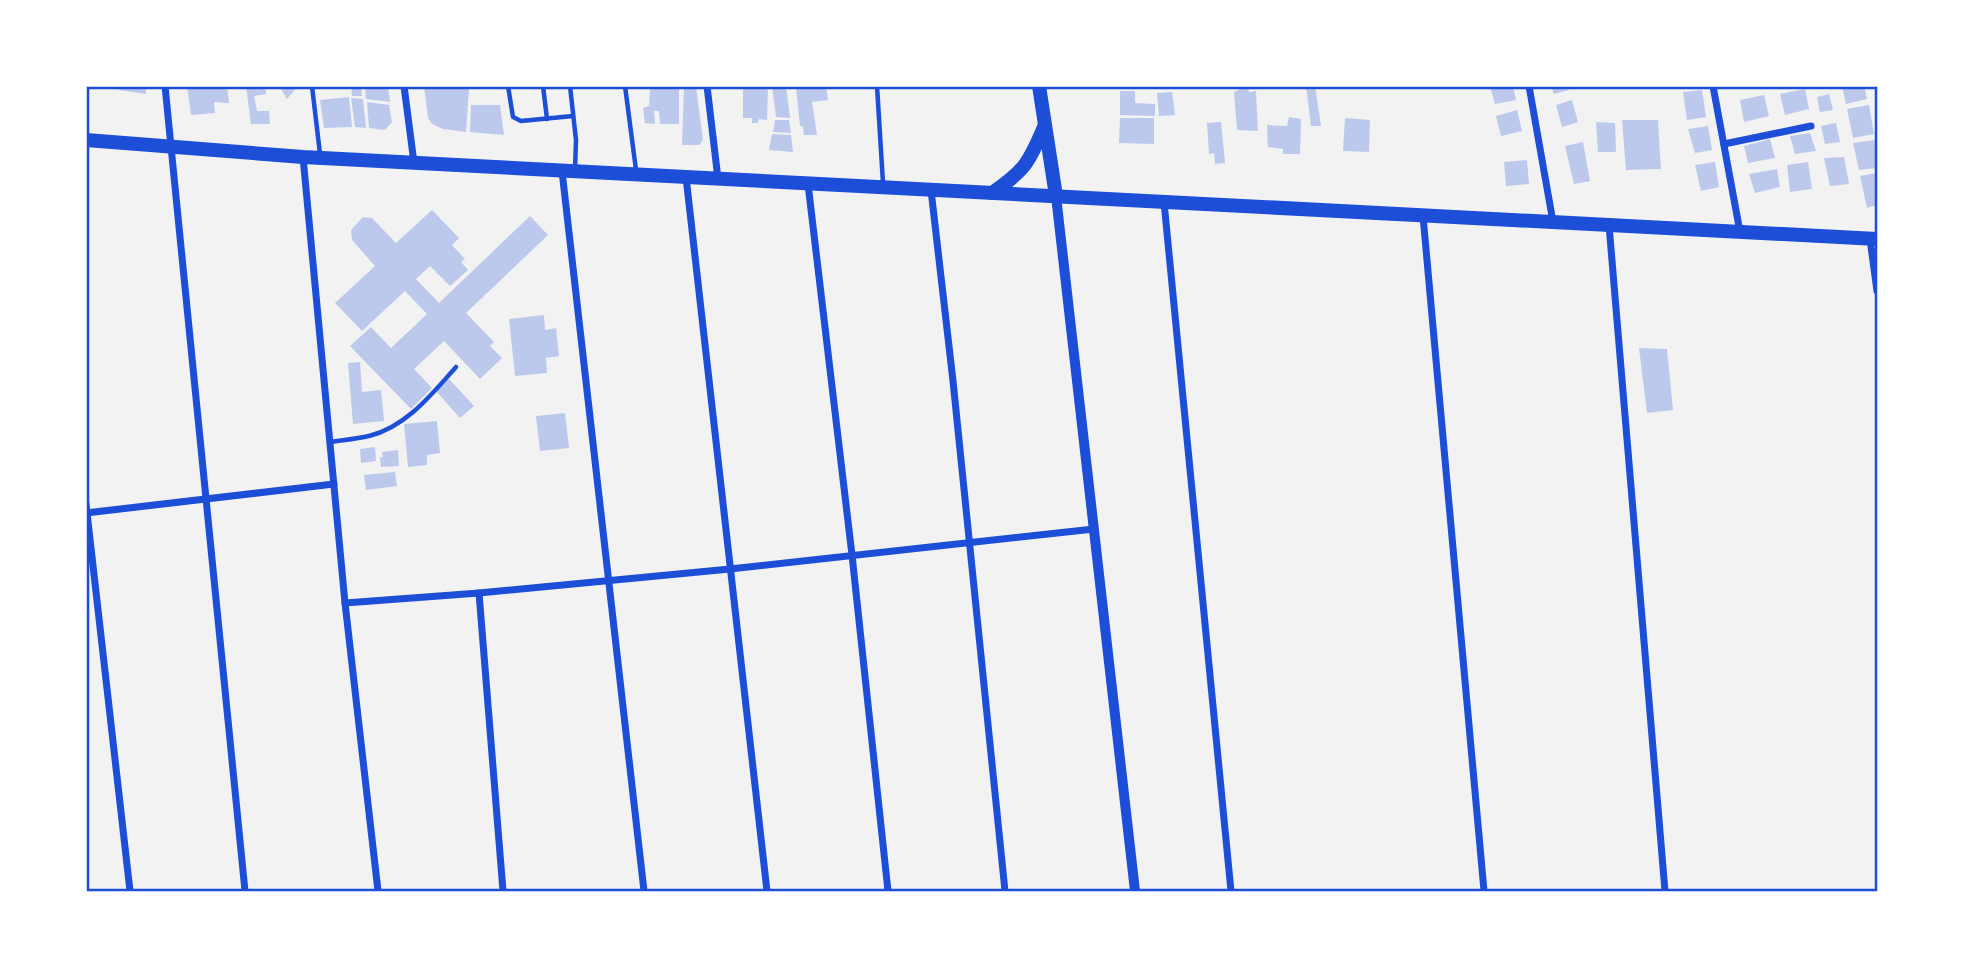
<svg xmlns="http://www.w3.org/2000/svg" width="1963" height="977" font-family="'Work Sans',sans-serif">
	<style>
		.building { fill: #bdc9ec }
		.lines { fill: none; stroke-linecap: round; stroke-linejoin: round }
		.service { stroke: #1d4ed8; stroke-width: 4.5 }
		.minor { stroke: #1d4ed8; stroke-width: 7 }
		.tertiary { stroke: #1d4ed8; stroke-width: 10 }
		.primary { stroke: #1d4ed8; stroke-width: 14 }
		.neatline { fill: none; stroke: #1d4ed8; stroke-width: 2.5 }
	</style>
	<rect width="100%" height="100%" fill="#f2f2f2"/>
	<g class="building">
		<polygon points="119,86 146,86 146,94 119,90"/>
		<polygon points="187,86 227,86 229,103 214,102 215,113 191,115"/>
		<polygon points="246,86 265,86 266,94 254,96 257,111 269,111 270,124 251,124"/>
		<polygon points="279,86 298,86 287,99"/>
		<polygon points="351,86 361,86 362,96 352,96"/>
		<polygon points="365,86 388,86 390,102 366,99"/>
		<polygon points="424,86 476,86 476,88 469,88 466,132 443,129 432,124 428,118"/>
		<polygon points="772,86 786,86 790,118 776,117"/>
		<polygon points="808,86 826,86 828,100 812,102 817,135 804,135 803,126 800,126 796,87"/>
		<polygon points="1238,86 1248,86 1249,92 1256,91 1258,131 1237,130 1234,92 1239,90"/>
		<polygon points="1306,86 1315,86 1321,126 1311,126"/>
		<polygon points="1490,86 1513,86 1516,100 1495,104"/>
		<polygon points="1551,86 1568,86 1569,90 1554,94"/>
		<polygon points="1842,86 1864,86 1867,99 1846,104"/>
		<polygon points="696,87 703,140 699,145 682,145 684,88"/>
		<polygon points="743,87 768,88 767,120 759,119 758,123 752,123 752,118 743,118"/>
		<polygon points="650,88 679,89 679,124 660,124 659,111 654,111 655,124 645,123 643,108 649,106"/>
		<polygon points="1805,89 1809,109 1785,115 1780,94"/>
		<polygon points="1702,90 1706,117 1687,120 1683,92"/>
		<polygon points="1120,91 1135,91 1135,103 1155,104 1155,116 1120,115"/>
		<polygon points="1172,92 1175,115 1159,116 1157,93"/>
		<polygon points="1829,94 1833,110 1820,112 1817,97"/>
		<polygon points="1764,95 1769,116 1744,122 1740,100"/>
		<polygon points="349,97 352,127 324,128 320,100"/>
		<polygon points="351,98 363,99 366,128 355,127"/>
		<polygon points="1572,100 1578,122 1562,127 1556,105"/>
		<polygon points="367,102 389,105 392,122 385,130 369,128"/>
		<polygon points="471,105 500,105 504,135 470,132"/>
		<polygon points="1869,105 1874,134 1853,138 1847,109"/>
		<polygon points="1517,110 1522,131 1501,136 1496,116"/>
		<polygon points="1289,117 1301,119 1300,154 1283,154 1283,149 1268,147 1267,125 1287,126"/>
		<polygon points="1120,118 1154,118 1154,144 1119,143"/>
		<polygon points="1345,118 1370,120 1369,152 1343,151"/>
		<polygon points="775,120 789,120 791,133 773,132"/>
		<polygon points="1622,120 1658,120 1661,169 1626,170"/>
		<polygon points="1221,122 1225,163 1215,164 1214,153 1209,154 1207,123"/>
		<polygon points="1596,122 1615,123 1616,152 1598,152"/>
		<polygon points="1836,123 1840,142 1825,144 1821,126"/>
		<polygon points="1708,126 1712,150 1695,153 1688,129"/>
		<polygon points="1810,133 1816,151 1795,154 1790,136"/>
		<polygon points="772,134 791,135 793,152 769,150"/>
		<polygon points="1770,139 1775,158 1748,163 1744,146"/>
		<polygon points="1875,140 1877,168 1859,170 1853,143"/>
		<polygon points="1583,142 1590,181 1574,184 1565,146"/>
		<polygon points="1844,157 1849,184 1830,186 1824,158"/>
		<polygon points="1527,160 1529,184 1506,186 1504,162"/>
		<polygon points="1715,162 1719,187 1701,191 1695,165"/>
		<polygon points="1808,162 1812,189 1790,192 1787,165"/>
		<polygon points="1777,169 1780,187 1755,193 1749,174"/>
		<polygon points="1877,173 1877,205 1867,208 1860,176"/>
		<polygon points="432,210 459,238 452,245 465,259 461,262 468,270 450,286 430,266 416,279 439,303 530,216 548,235 466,313 494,342 490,346 502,358 480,379 444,341 414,369 432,388 411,409 350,346 371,327 391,348 427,314 405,291 362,331 335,303 375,266 352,240 351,230 363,217 372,218 396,243"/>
		<polygon points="544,315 545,330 556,328 559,356 546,358 547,373 515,376 509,319"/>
		<polygon points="1639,348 1667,349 1673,410 1647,413"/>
		<polygon points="360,362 362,392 381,390 384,421 353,424 348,363"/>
		<polygon points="449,379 474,406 460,418 436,391"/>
		<polygon points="565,413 569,448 540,451 536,416"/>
		<polygon points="437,421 440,453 427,455 427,465 408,467 404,424"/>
		<polygon points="375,447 376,461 361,463 360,449"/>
		<polygon points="398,450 399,466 381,467 380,457 383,457 382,452"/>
		<polygon points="395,472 397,486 366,490 364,475"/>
	</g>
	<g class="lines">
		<g class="service">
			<polyline points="312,86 320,154"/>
			<polyline points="508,86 513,117 521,121 573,116"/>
			<polyline points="543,86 547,119"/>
			<polyline points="570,86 576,140 575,169"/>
			<polyline points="625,86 636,170"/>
			<polyline points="877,86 883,183"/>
			<path d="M 330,442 C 343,440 356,439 369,436 C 406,427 432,394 456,367"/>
		</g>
		<g class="minor">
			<polyline points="165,86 245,891"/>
			<polyline points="404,86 414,163"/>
			<polyline points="707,86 718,179"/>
			<polyline points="1529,86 1553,222"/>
			<polyline points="1713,86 1740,232"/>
			<polyline points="1724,144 1811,126"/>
			<polyline points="303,157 345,603 378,891"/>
			<polyline points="562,171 644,891"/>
			<polyline points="686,177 767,891"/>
			<polyline points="808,184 852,555 888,891"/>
			<polyline points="931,190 953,381 1005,891"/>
			<polyline points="1164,202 1231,891"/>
			<polyline points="1423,216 1484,891"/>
			<polyline points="1609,225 1665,891"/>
			<polyline points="1870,239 1877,291"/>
			<polyline points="86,504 130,891"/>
			<polyline points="86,513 334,484"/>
			<polyline points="479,593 503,891"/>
			<polyline points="345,603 479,593 730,569 1094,529"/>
		</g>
		<polyline class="tertiary" points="1056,196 1135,891"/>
		<g class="primary">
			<polyline points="1039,86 1056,196"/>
			<polyline points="86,140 303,157 1877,239"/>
			<path d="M 992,193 C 1024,171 1029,163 1044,127"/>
		</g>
	</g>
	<rect width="1963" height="977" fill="none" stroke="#ffffff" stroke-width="175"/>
	<rect x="88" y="88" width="1788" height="802" class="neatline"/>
</svg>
